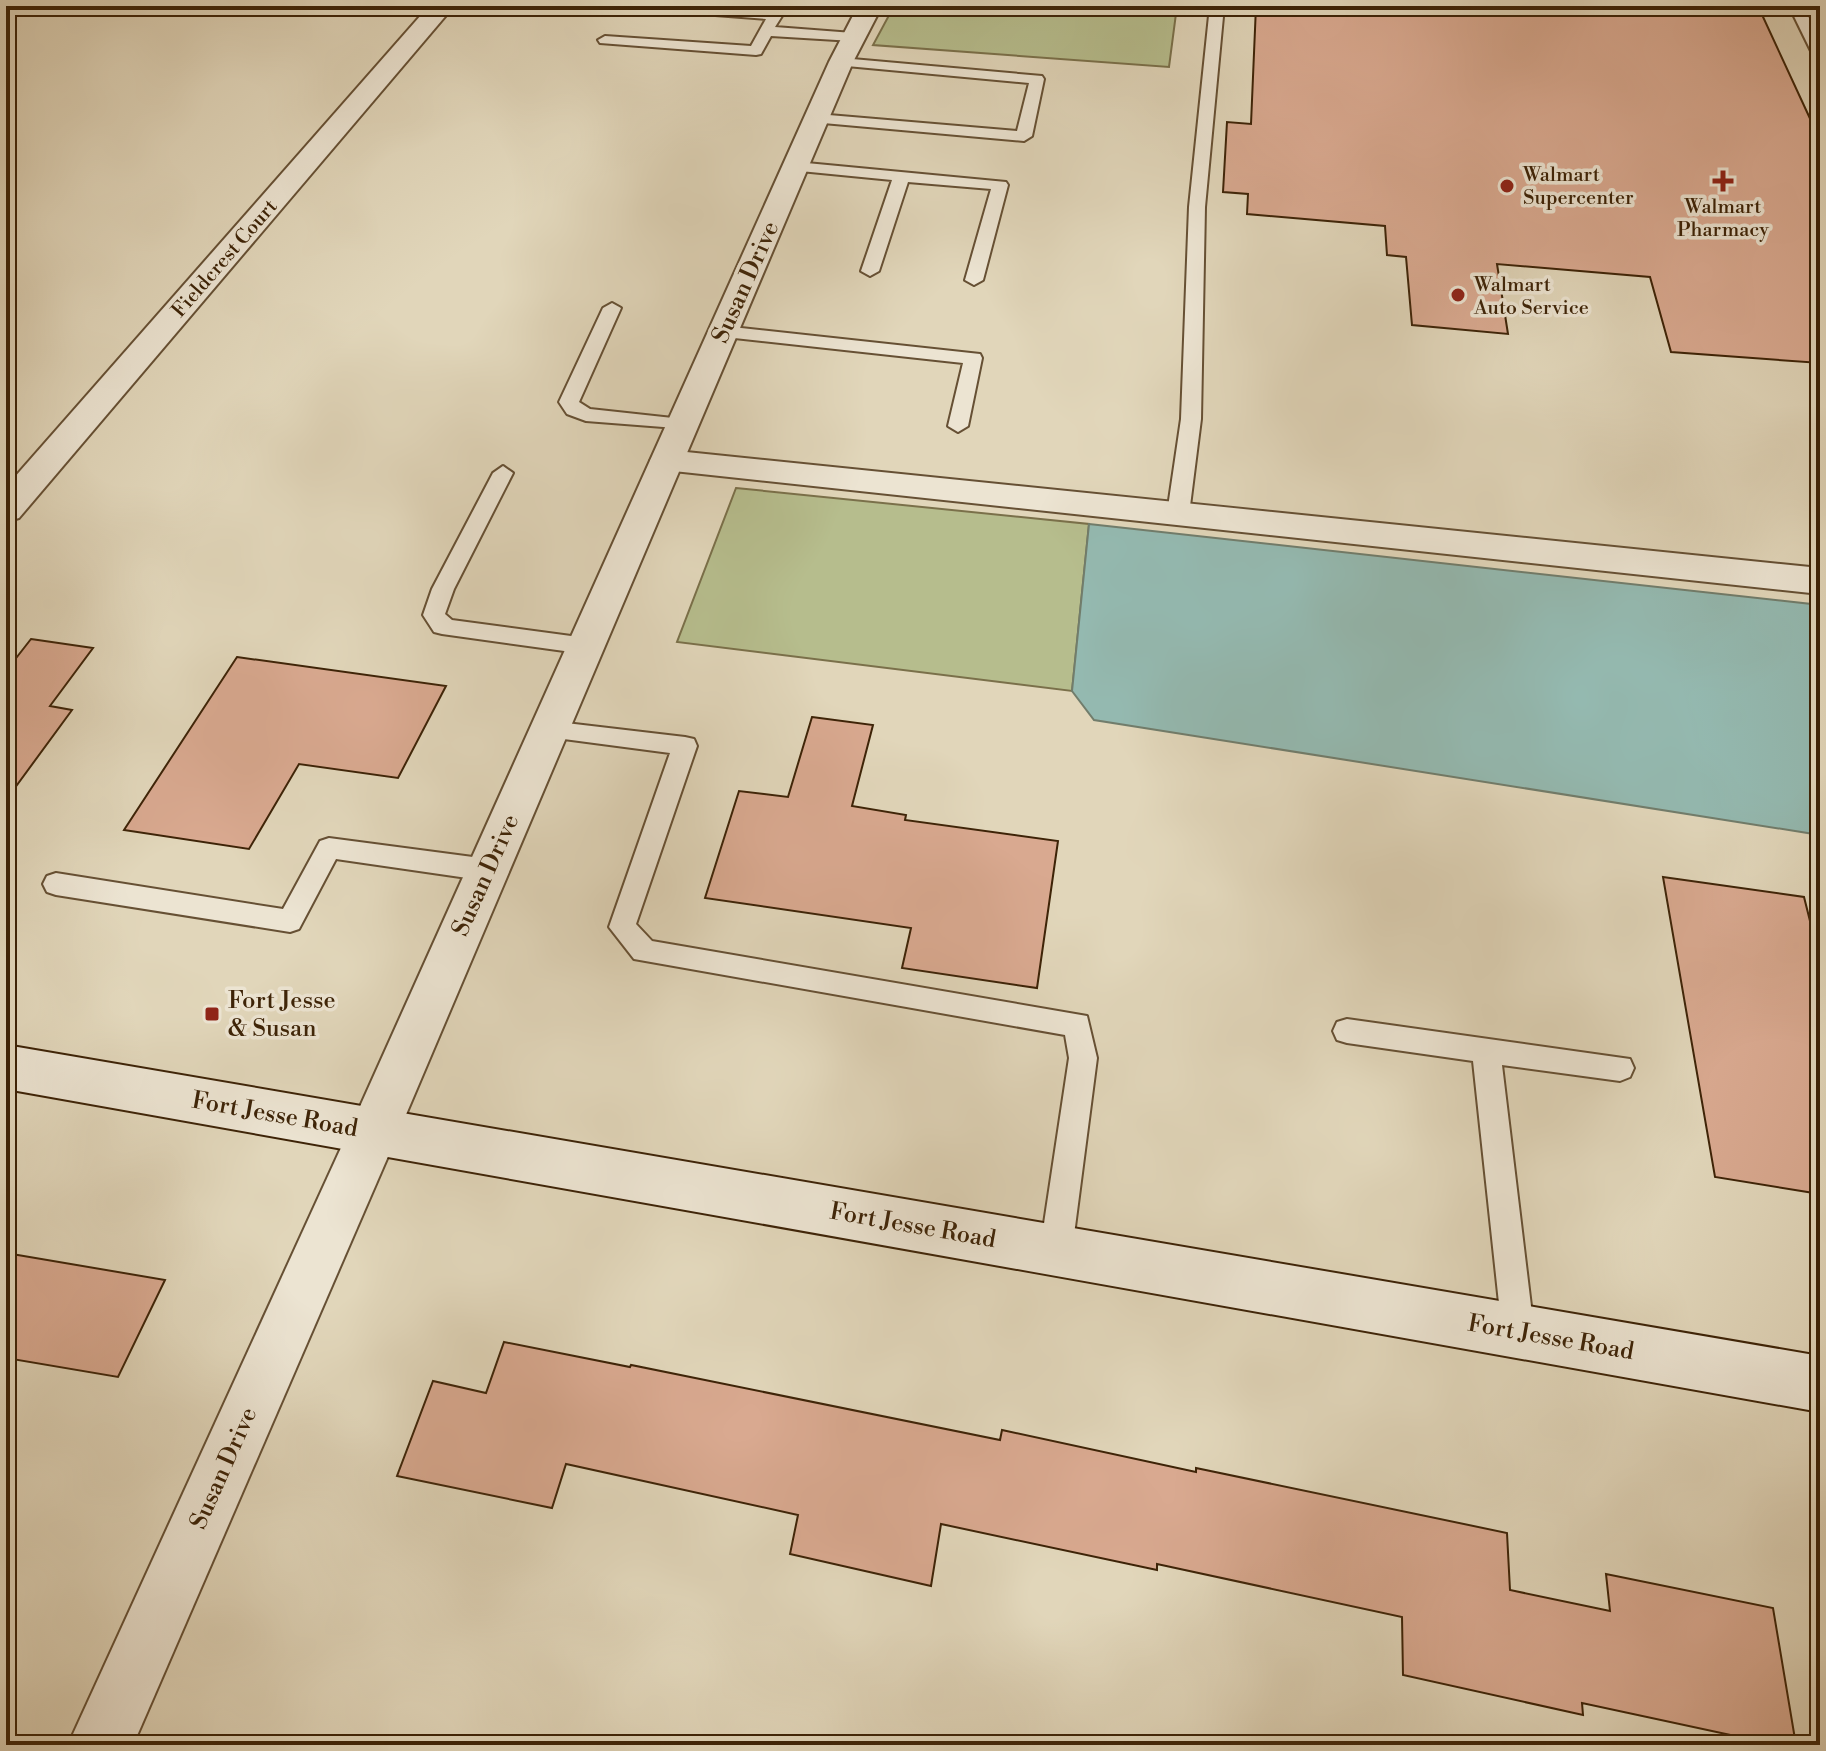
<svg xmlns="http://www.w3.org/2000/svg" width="1826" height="1751" font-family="'Libre Bodoni',serif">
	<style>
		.green { fill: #b6bd8d; stroke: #7a704a; stroke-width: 2 }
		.water { fill: #94b9b0; stroke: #717d6c; stroke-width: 2 }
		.building { fill: #d9a990; stroke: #3d2307; stroke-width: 2 }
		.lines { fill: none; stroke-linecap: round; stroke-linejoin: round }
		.service-casing { stroke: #665034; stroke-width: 4 }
		.minor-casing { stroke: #665034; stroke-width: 4 }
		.tertiary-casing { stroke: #665034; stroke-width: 4 }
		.secondary-casing { stroke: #3d2307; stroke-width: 4 }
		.service { fill: #ece4d2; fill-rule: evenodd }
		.minor { fill: #ece4d2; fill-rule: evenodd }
		.tertiary { fill: #ece4d2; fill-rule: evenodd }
		.secondary { fill: #ece4d2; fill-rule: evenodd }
		.poi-dot { fill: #8f2418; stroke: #ece4d2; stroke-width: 3 }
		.labels { text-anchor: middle; stroke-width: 7; stroke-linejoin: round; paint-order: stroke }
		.far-poi-label { font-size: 20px; fill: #3d2307; stroke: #ece4d2; text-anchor: start }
		.far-street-label { font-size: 20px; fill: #3d2307; stroke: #ece4d2 }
		.street-label { font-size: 24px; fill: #3d2307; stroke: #ece4d2 }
		.poi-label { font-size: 24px; fill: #3d2307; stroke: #ece4d2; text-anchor: start }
	</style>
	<rect width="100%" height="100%" fill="#e1d6ba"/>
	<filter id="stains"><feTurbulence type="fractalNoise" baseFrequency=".0025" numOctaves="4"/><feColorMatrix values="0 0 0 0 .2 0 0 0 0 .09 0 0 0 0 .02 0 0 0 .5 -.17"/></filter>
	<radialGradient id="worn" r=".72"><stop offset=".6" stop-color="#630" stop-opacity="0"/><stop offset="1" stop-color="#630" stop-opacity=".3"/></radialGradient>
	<g class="green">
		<polygon points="894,6 1177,6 1169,67 873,45"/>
		<polygon points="736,488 1089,524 1072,691 677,642"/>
	</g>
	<polygon class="water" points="1089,524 1820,605 1820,835 1094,720 1072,691"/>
	<g class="building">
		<polygon points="1256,6 1758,6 1813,125 1820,126 1820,363 1671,352 1650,277 1497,264 1508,334 1412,325 1406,257 1387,255 1385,226 1247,214 1248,194 1223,192 1227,122 1251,124"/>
		<polygon points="31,639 93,648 50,706 72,710 6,800 6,671"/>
		<polygon points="237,657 446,686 398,778 299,764 249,849 124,830"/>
		<polygon points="812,717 873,725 852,806 906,815 905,820 1058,841 1037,988 902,968 911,928 705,898 739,791 788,797"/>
		<polygon points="1663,877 1804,897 1820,961 1820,1194 1715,1177"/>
		<polygon points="6,1253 165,1280 118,1377 6,1358"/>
		<polygon points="504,1342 630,1367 631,1365 1000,1440 1002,1430 1196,1472 1196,1468 1507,1533 1510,1590 1610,1611 1606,1574 1773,1608 1796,1745 1777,1745 1582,1703 1583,1715 1403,1675 1402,1617 1157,1564 1157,1570 941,1524 931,1586 790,1554 798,1515 566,1464 552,1508 397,1476 433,1381 486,1393"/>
	</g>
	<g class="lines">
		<g class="service-casing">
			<g id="service">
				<polygon points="643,6 703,6 775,12 782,16 775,27 853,33 860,37 853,41 771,36 761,54 756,55 600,43 598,40 605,36 751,46 766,19 650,10"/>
				<polygon points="1210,6 1224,6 1205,207 1201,419 1189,514 1185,519 1171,519 1167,514 1181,419 1189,207"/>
				<polygon points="1789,6 1803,6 1820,40 1820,59 1813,55"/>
				<polygon points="841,58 1042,76 1044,79 1032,136 1024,141 812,122 809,119 817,114 1017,131 1029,83 836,65 836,59"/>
				<polygon points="796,162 1006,182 1008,185 983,280 974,285 965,280 991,189 908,182 879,271 870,276 861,271 892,180 790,170 788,167"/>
				<polygon points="612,303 621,308 579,402 590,409 682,419 689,421 692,425 689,429 586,421 567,414 559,402 603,308"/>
				<polygon points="723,326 980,354 982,358 968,426 958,432 948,426 963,363 716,336 714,332"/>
				<polygon points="503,466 513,473 454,589 445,614 452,620 586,638 594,640 597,646 594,652 586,654 442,634 434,632 423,615 432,589 493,473"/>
				<polygon points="549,721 685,737 694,739 697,746 636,924 652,941 1087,1016 1097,1058 1072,1250 1067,1261 1056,1265 1045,1261 1040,1250 1069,1058 1065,1035 634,959 609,927 670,753 541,736 537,730 541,724"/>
				<polygon points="329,838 488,859 497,863 501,870 497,877 488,881 336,859 299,929 290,932 56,895 47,892 43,884 47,876 56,873 283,909 320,841"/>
				<polygon points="1347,1019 1630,1059 1634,1068 1630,1077 1620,1081 1502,1065 1534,1331 1529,1342 1518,1347 1507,1342 1502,1331 1473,1061 1347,1043 1337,1040 1333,1031 1337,1022"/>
			</g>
		</g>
		<g class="minor-casing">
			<g id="minor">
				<polygon points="429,6 454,6 19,518 6,522 6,487"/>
				<polygon points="667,450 1820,568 1820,594 655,469 650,461 655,453"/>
				<polygon points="374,1108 392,1115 399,1131 133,1745 68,1745 356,1115"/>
			</g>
		</g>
		<g class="tertiary-casing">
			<polygon id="tertiary" points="858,6 882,6 853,62 399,1131 392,1147 374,1154 356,1147 349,1131 829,62"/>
		</g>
		<g class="secondary-casing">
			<polygon id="secondary" points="6,1045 1820,1356 1820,1412 6,1089"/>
		</g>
		<use href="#service" class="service"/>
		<use href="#minor" class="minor"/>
		<use href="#tertiary" class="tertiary"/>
		<use href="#secondary" class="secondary"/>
	</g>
	<g class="poi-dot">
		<path d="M1719 169h8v8h8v8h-8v8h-8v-8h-8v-8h8z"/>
		<circle cx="1507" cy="186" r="8"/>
		<circle cx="1458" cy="295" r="8"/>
		<rect x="204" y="1006" width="16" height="16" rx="4"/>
	</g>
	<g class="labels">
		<g class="far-poi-label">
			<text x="1523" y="181">Walmart<tspan x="1523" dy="23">Supercenter</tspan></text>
			<text x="1723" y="213" text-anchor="middle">Walmart<tspan x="1723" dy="23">Pharmacy</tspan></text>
			<text x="1474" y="291">Walmart<tspan x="1474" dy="23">Auto Service</tspan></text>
		</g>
		<g class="far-street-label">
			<text transform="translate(224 258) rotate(-49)" y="7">Fieldcrest Court</text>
		</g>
		<g class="street-label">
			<text transform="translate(745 282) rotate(-66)" y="8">Susan Drive</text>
			<text transform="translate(485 875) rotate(-66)" y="8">Susan Drive</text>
			<text transform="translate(275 1114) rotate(10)" y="8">Fort Jesse Road</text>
			<text transform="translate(913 1225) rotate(10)" y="8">Fort Jesse Road</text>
			<text transform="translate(1551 1337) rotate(10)" y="8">Fort Jesse Road</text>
			<text transform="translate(223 1468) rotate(-66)" y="8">Susan Drive</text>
		</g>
		<g class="poi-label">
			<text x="228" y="1008">Fort Jesse<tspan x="228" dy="28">&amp; Susan</tspan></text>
		</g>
	</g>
	<rect width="1826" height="1751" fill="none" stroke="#e1d6ba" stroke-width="32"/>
	<rect x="8" y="8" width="1810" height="1735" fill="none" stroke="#3d2307" stroke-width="4"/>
	<rect x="16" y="16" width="1794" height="1719" fill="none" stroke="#3d2307" stroke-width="2"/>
	<rect width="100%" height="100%" filter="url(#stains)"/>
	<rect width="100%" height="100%" fill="url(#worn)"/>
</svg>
